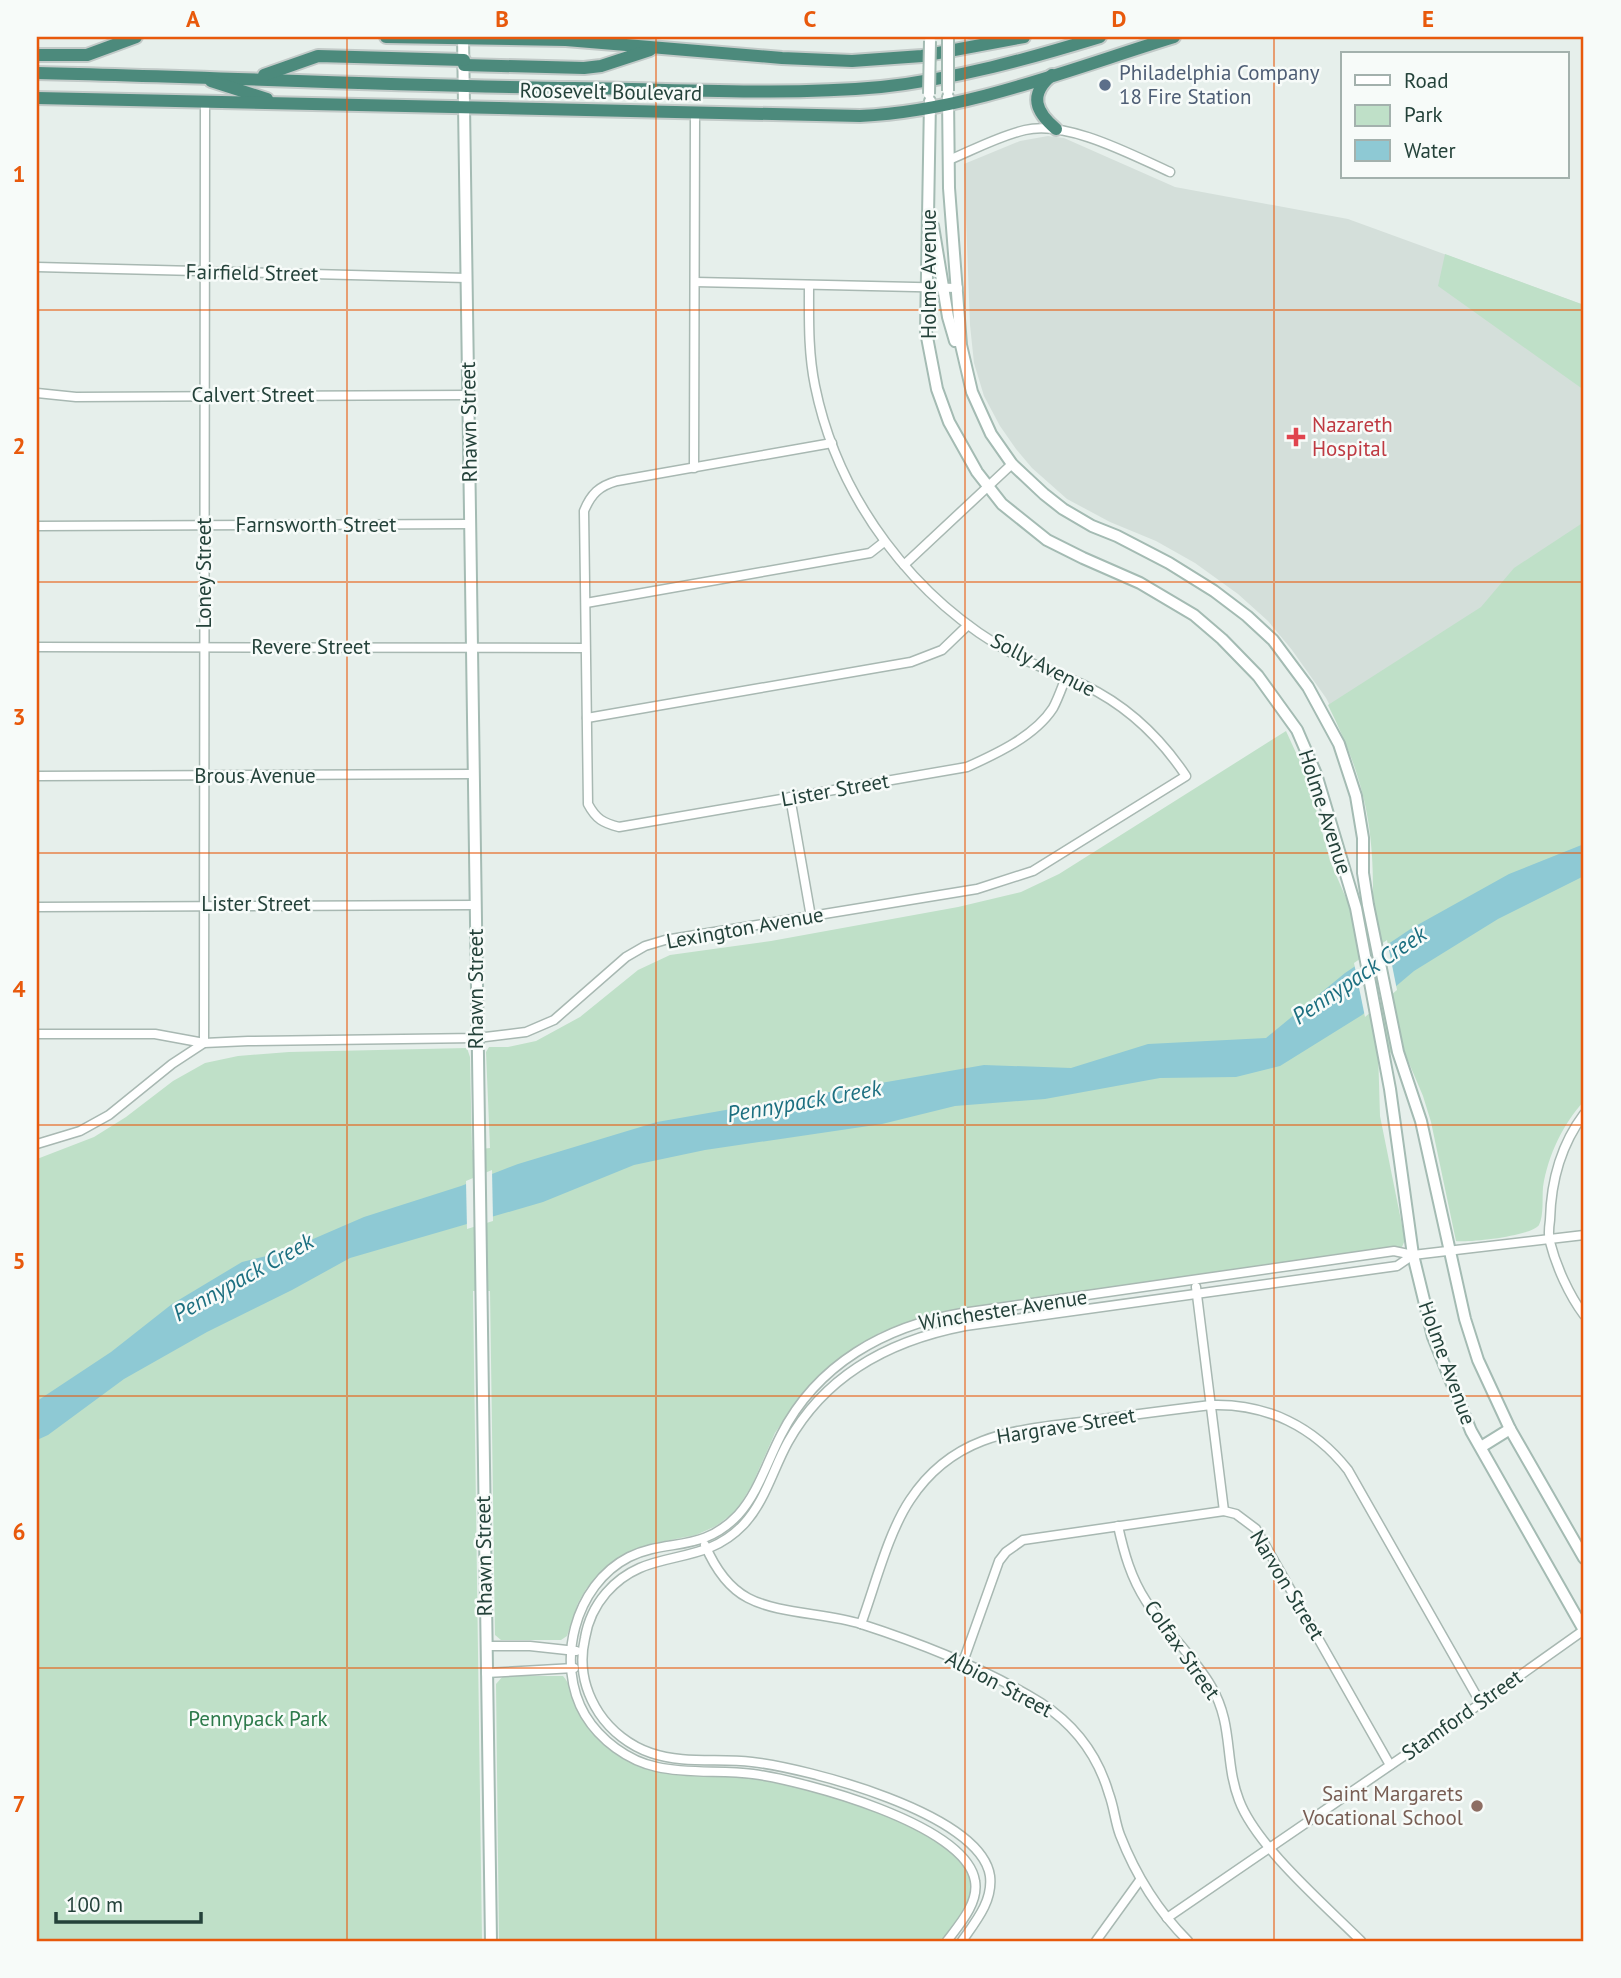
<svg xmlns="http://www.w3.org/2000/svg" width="1621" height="1978" font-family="'PT Sans',sans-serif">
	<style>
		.built { fill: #d4dfda }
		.green { fill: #bfe0c8 }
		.water { fill: #8ec9d4 }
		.pier { fill: #e6efeb }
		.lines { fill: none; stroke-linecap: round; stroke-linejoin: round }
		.minor-casing { stroke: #a8b8b2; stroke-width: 11 }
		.secondary-casing { stroke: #a4bbb3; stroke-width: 14 }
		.trunk-casing { stroke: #c2cac8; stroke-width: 16 }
		.minor { stroke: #fff; stroke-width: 8 }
		.secondary { stroke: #fff; stroke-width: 10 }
		.trunk { stroke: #4c8a7c; stroke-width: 12 }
		.secondary-bridge-casing { stroke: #a4bbb3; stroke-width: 14; stroke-linecap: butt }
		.secondary-bridge { stroke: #fff; stroke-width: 10 }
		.grid { fill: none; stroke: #e8590c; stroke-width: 2; stroke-opacity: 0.55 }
		.service-dot { fill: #5c6f8a; stroke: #f7fbf9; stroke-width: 2.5 }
		.health-dot { fill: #e0444e; stroke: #f7fbf9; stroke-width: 2.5 }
		.education-dot { fill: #8d6e63; stroke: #f7fbf9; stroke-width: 2.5 }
		.labels { text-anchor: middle; stroke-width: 5; stroke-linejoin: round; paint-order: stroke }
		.service-label { font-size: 21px; fill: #4e5e75; stroke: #f7fbf9; text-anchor: start }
		.street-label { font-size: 21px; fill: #24423a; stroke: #f7fbf9 }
		.health-label { font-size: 21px; fill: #be3a42; stroke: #f7fbf9; text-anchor: start }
		.park-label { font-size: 21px; fill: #2d7a4b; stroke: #f7fbf9 }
		.education-label { font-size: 21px; fill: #785e54; stroke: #f7fbf9; text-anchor: end }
		.water-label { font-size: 23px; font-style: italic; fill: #1c6f80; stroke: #f7fbf9 }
		.neatline { fill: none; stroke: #e8590c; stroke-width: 2.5 }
		.grid-label { font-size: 23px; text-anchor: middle; font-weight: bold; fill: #e8590c }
	</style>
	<rect width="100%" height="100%" fill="#e6efeb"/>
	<polygon class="built" points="1048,136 1064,138 1175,187 1348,219 1584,305 1584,522 1346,737 1326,698 1292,650 1268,621 1238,594 1195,563 1156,541 1110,522 1067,499 1032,468 1016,449 1000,426 984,396 974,363 970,325 964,164 1020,141"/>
	<g class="green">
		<polygon points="1445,254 1584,305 1584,390 1438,286"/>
		<path d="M 1584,522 L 1584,1101 C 1563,1124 1548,1155 1543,1187 C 1542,1199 1544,1215 1539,1225 C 1532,1236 1469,1243 1456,1241 L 1431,1122 L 1423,1096 L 1406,1056 L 1378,1050 L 1380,1116 L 1405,1240 L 1402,1247 L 998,1303 L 921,1317 L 879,1333 L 839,1360 L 801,1395 L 775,1433 L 752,1485 L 736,1511 L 716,1526 L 696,1535 L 655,1543 L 619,1557 L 602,1571 L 586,1589 L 578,1603 L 567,1636 L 561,1640 L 501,1640 L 495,1635 L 490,1291 L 473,1291 L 482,1941 L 37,1941 L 37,1159 L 94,1137 L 126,1117 L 173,1081 L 205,1063 L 238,1056 L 289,1052 L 467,1048 L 470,1057 L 472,1150 L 490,1148 L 486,1052 L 489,1047 L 508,1047 L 536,1041 L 580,1017 L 638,970 L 670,955 L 771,941 L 958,907 L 1021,892 L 1059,874 L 1286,731 L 1308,779 L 1330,861 L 1346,898 L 1373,898 C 1374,820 1362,774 1328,705 L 1481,607 L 1514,568 Z"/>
		<path d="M 503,1676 L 563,1676 C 570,1683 573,1697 577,1708 C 586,1728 608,1752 628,1761 C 672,1780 718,1773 764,1780 C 820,1788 914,1817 955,1855 C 959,1858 965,1862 967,1865 C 970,1870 972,1881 972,1886 C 973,1905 952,1926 942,1941 L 499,1941 L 496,1684 Z"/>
	</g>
	<polygon class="water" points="1584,844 1584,876 1498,919 1414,971 1362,1015 1280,1066 1236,1077 1160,1078 1045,1099 955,1106 882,1124 705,1150 634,1165 543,1202 350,1258 292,1290 207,1332 124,1379 48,1435 37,1440 37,1401 111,1352 172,1304 242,1262 283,1252 364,1217 461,1186 518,1164 657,1122 984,1065 1071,1068 1148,1044 1266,1038 1345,973 1412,928 1509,874"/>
	<g class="pier">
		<polygon points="1387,940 1397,990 1365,1017 1354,963"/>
		<polygon points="492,1170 493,1221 467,1229 466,1181"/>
	</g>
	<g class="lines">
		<g class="minor-casing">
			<g id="minor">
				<path d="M 949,160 C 973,150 999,136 1025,130 C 1067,120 1132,155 1170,172"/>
				<polyline points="37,267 467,278"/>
				<polyline points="695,282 958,288"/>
				<polyline points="37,393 76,397 469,395"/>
				<path d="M 832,443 L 617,481 C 599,486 591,494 584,511 L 588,804 C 596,819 603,823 619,827 L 967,767 C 996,754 1035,736 1053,708 C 1058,699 1062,687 1066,677"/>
				<polyline points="694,468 695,114"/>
				<polyline points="37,526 470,524"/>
				<polyline points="904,565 1012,464"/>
				<polyline points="586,603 870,553 884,542"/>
				<polyline points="37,647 585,648"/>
				<polyline points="587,718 911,662 942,650 968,625"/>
				<polyline points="37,776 473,774"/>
				<polyline points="790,797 811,917"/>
				<polyline points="37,907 476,905"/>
				<polyline points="37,1034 155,1034 204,1043 205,102"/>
				<path d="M 1584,1114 C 1560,1146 1551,1181 1550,1220 C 1549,1227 1548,1235 1550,1242 C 1556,1266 1569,1295 1584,1315"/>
				<path d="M 37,1144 L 80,1131 L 109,1115 L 172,1064 L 204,1043 L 248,1041 L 477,1038 L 526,1032 L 554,1020 L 626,957 L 645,946 L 665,940 L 977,889 L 1033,871 L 1186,776 C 1160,737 1126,705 1084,685 C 1061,674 1037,667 1015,655 C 914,600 838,499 815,386 C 808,352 809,319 809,285"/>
				<polyline points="1196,1287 1224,1511 1236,1514 1256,1529 1390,1765"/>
				<path d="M 1118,1526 C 1124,1553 1131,1578 1146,1601 C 1165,1631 1193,1655 1211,1686 C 1234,1725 1224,1761 1239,1800 C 1256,1846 1325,1905 1361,1941"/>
				<path d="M 705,1545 C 714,1566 727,1587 748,1598 C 778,1614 827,1613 861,1624 C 923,1644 985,1668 1041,1703 C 1075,1725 1098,1756 1109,1794 C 1114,1807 1115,1822 1120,1835 C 1136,1876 1157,1910 1188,1941"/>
				<path d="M 861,1624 C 875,1586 888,1533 910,1500 C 954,1433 1016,1430 1089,1421 C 1129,1415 1170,1410 1211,1405 C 1267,1403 1314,1427 1348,1470 L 1480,1702"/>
				<polyline points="486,1646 530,1646 576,1651"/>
				<polyline points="963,1662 999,1561 1006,1552 1023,1540 1224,1511"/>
				<polyline points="486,1673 574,1668"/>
				<polyline points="1167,1918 1474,1708 1584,1630"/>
				<path d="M 947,1941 C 959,1925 979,1903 975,1881 C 966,1824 804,1781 753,1774 C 722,1770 688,1774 657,1767 C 628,1761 600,1740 585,1715 C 555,1664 574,1585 629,1557 C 668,1538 702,1553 738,1515 C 758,1493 767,1462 781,1435 C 817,1364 885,1326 962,1313 L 1394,1251 L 1413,1255 L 1584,1235"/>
				<path d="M 962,1941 C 976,1921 993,1901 990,1876 C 981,1813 806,1768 752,1762 C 719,1758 683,1764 651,1753 C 630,1746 611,1731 599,1713 C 584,1690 579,1664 585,1638 C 588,1620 594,1607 606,1593 C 647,1545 700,1570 743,1525 C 765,1502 773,1469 788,1442 C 826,1374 892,1340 965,1326 L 1397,1266 L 1413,1255"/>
				<polyline points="1096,1941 1140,1880"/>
			</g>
		</g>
		<g class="secondary-casing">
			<g id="secondary">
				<polyline points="463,37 491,1941"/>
				<polyline points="948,97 949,188 961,345 972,392 991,434 1012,464 1044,494 1063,509 1092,526 1117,536 1169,563 1214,591 1247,616 1273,640 1308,687 1339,744 1356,796 1363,838 1363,873 1368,905 1398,1052 1421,1121 1465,1319 1478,1360 1510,1429 1584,1558"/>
				<polyline points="930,101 926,332 937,389 949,422 977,472 1002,504 1047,540 1083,558 1140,583 1194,615 1222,639 1258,676 1297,730 1316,774 1356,908 1390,1089 1413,1255 1433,1337 1471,1431 1584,1630"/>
				<polyline points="933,226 948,317 955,341"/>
				<polyline points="1481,1447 1510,1429"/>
			</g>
		</g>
		<g class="trunk-casing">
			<g id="trunk">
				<polyline points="386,37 566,40 782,58 852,61 922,56 1024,37"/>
				<polyline points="37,55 87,55 136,37"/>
				<polyline points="464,65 584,68 601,66 650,50"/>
				<path d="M 37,73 C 216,77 395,86 574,88 C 676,89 779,96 881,87 C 956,79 1028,59 1100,37"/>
				<polyline points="264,75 318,56 464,60"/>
				<path d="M 1052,75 C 1028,95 1036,112 1056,129"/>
				<polyline points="211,81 267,99"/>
				<path d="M 37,98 L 860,116 C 967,111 1073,68 1174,37"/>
			</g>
		</g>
		<use href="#minor" class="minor"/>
		<use href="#secondary" class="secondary"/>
		<use href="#trunk" class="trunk"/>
		<g class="secondary-bridge-casing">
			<g id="secondary-bridge">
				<polyline points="948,38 948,91"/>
				<polyline points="929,94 930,41"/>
			</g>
		</g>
		<use href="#secondary-bridge" class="secondary-bridge"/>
	</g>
	<path class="grid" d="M 347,37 L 347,1941M 656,37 L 656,1941M 965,37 L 965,1941M 1274,37 L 1274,1941M 37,310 L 1584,310M 37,582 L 1584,582M 37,853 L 1584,853M 37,1125 L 1584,1125M 37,1396 L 1584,1396M 37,1668 L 1584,1668"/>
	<circle class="service-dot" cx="1105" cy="85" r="7"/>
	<path class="health-dot" d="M1292.5 426.5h7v7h7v7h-7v7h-7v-7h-7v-7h7z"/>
	<circle class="education-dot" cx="1477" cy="1806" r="7"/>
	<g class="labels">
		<g class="service-label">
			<text x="1119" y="80">Philadelphia Company<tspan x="1119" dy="24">18 Fire Station</tspan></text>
		</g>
		<g class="street-label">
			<text transform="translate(611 92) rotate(1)" y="7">Roosevelt Boulevard</text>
			<text transform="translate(252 273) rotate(1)" y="7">Fairfield Street</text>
			<text transform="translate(929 274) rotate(-90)" y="7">Holme Avenue</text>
			<text x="253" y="402">Calvert Street</text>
			<text transform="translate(469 422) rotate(-91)" y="7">Rhawn Street</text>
			<text x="316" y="532">Farnsworth Street</text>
			<text transform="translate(204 573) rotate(-90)" y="7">Loney Street</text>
			<text x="311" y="654">Revere Street</text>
			<text transform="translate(1043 665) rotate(27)" y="7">Solly Avenue</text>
			<text x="255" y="783">Brous Avenue</text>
			<text transform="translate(835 790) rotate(-10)" y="7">Lister Street</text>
			<text transform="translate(1325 812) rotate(72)" y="7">Holme Avenue</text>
			<text x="256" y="911">Lister Street</text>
			<text transform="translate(745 928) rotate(-10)" y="7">Lexington Avenue</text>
			<text transform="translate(476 989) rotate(-90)" y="7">Rhawn Street</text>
			<text transform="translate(1003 1310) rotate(-9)" y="7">Winchester Avenue</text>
			<text transform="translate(1447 1363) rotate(70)" y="7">Holme Avenue</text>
			<text transform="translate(1066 1426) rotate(-9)" y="7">Hargrave Street</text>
			<text transform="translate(484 1556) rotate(-91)" y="7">Rhawn Street</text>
			<text transform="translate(1287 1585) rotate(59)" y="7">Narvon Street</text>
			<text transform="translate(1182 1650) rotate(55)" y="7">Colfax Street</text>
			<text transform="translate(999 1684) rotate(28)" y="7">Albion Street</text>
			<text transform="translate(1462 1715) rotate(-35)" y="7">Stamford Street</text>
		</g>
		<g class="health-label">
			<text x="1312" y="432">Nazareth<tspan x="1312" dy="24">Hospital</tspan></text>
		</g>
		<g class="park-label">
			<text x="258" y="1726">Pennypack Park</text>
		</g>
		<g class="education-label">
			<text x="1463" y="1801">Saint Margarets<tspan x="1463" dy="24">Vocational School</tspan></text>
		</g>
		<g class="water-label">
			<text transform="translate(1359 975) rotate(-34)" y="8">Pennypack Creek</text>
			<text transform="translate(804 1101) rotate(-10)" y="8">Pennypack Creek</text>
			<text transform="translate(243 1277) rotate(-29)" y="8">Pennypack Creek</text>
		</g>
	</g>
	<rect width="1621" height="1978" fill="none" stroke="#f7fbf9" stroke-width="77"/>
	<rect x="1341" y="52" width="228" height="126" fill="#f7fbf9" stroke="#a3b1ad" stroke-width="2"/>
	<rect x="1355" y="75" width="35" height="10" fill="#ffffff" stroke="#a3b1ad" stroke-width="2"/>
	<text x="1404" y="88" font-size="21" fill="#24423a">Road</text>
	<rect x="1355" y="105" width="35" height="21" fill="#bfe0c8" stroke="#a3b1ad" stroke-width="2"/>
	<text x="1404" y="122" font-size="21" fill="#24423a">Park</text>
	<rect x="1355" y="140" width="35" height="21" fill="#8ec9d4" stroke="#a3b1ad" stroke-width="2"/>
	<text x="1404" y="158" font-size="21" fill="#24423a">Water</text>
	<path d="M56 1912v10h145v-10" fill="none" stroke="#24423a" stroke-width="3.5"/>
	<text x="66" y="1912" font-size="21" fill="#24423a" stroke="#f7fbf9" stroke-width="5" paint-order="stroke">100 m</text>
	<rect x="38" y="38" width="1544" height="1902" class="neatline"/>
	<g class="grid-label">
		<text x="193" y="27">A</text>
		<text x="502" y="27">B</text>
		<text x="810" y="27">C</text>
		<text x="1119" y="27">D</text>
		<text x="1428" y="27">E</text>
		<text x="19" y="182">1</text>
		<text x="19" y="454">2</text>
		<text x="19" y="725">3</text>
		<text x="19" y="997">4</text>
		<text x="19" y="1269">5</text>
		<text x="19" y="1540">6</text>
		<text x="19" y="1812">7</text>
	</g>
</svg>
